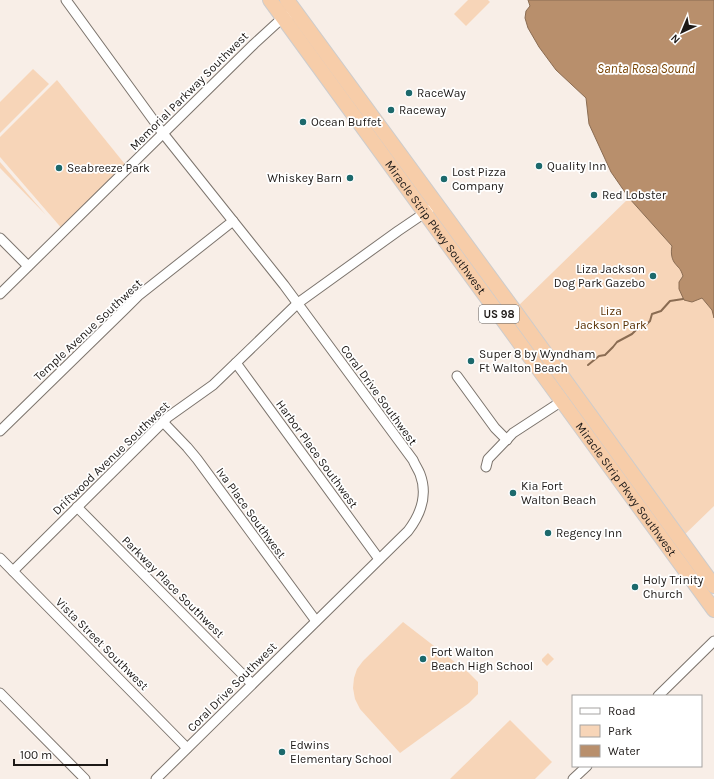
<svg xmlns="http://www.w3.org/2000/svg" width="714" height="779" font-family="Karla,sans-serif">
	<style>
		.green { fill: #f7d5b8 }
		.water { fill: #b88f6c; stroke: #8a6c52 }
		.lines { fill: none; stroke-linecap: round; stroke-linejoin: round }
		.stream { stroke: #8a6c52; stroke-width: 2 }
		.minor-casing { stroke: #7c746d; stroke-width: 11 }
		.highway-casing { stroke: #cdcccc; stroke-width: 16 }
		.minor { stroke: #fff; stroke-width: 9 }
		.highway { stroke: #f7cda9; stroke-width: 14 }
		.poi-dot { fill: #1c696c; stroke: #fff; stroke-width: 1.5 }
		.labels { text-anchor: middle; stroke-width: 3.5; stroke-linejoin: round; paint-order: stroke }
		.shield { fill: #fff; stroke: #615e5d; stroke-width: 1 }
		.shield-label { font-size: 11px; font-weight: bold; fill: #1d1917 }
		.street-label { font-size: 12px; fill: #1d1917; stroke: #fff }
		.poi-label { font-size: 12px; fill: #1d1917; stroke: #fff; text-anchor: start }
		.park-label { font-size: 12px; fill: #593003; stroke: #fff }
		.water-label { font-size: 13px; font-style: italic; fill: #794303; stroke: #fff }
	</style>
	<rect width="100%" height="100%" fill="#f8eee7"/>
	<g class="green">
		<polygon points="468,0 488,0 490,2 466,26 454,14"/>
		<polygon points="33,69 49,84 0,133 0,102"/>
		<polygon points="57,80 128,168 64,231 0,157 0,137"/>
		<polygon points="0,162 46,215 0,168"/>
		<path d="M 629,198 L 672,246 C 671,252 671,257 674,262 C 679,269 681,267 683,276 L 679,282 L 679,289 L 692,302 L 701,297 L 712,310 L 714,318 L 714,506 L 680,539 L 514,310 Z"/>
		<polygon points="403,622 469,673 478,682 478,694 469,703 400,753 360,709 355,699 353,688 354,678 357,669 363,661"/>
		<polygon points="548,653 554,659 547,666 542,661 542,659"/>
		<polygon points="510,720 552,762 535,779 450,779"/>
	</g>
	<path class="water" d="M 528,0 L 714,0 L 714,318 L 712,310 L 702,298 L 692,302 L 684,300 L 679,289 L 679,282 L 683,276 C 680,267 679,269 674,262 C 671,257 671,251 672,246 L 629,198 L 611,172 L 589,124 L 586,98 L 556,70 L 539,47 L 528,28 L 525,18 L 526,11 L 530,6 Z"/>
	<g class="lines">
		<polyline class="stream" points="588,365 599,356 605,355 613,347 617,342 632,334 639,327 647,324 650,321 652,314 661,311 670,301 683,299"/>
		<g class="minor-casing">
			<g id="minor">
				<path d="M 66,0 L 162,132 L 284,285 L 413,460 C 415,465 418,469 420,474 C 428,495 421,514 408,531 L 156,779"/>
				<polyline points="0,238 28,266"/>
				<polyline points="0,294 254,44 278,22 288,15"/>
				<polyline points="236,363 379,559"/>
				<polyline points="457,376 495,428 507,440"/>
				<polyline points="163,422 187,447 197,459 316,621"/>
				<polyline points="0,431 125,309 138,296 233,221"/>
				<polyline points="486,467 488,459 513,433 562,401"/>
				<polyline points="77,507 252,684"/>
				<polyline points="0,558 187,748"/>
				<polyline points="13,571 168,417 213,385 298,303 398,231 429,210"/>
				<polyline points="0,693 85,779"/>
				<polyline points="658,696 714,641"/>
				<polyline points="573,779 587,766"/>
			</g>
		</g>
		<g class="highway-casing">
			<g id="highway">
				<path id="s1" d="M 270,0 L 714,610"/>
				<polyline points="287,0 514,310 714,586"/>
			</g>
		</g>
		<use href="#minor" class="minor"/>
		<use href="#highway" class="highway"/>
	</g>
	<g class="poi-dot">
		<circle cx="409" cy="93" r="4"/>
		<circle cx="391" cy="110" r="4"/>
		<circle cx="303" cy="122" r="4"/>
		<circle cx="539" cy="166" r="4"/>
		<circle cx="59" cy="168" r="4"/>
		<circle cx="350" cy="178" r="4"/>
		<circle cx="444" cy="179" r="4"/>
		<circle cx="594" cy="195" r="4"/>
		<circle cx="653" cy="276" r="4"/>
		<circle cx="471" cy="361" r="4"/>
		<circle cx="513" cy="493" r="4"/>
		<circle cx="548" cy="533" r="4"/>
		<circle cx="635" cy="587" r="4"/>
		<circle cx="423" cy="659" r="4"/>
		<circle cx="282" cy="752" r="4"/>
	</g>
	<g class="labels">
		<rect class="shield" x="479" y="305" width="40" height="18" rx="3"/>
		<g class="shield-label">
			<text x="499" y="318">US 98</text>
		</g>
		<g class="street-label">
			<text transform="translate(189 91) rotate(-45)" y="4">Memorial Parkway Southwest</text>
			<text dy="4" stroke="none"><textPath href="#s1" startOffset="281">Miracle Strip Pkwy Southwest</textPath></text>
			<text transform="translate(88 330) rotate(-43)" y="4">Temple Avenue Southwest</text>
			<text transform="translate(379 395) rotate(54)" y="4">Coral Drive Southwest</text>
			<text transform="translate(317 454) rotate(54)" y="4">Harbor Place Southwest</text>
			<text transform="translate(111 458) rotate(-44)" y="4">Driftwood Avenue Southwest</text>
			<text dy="4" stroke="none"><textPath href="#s1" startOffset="605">Miracle Strip Pkwy Southwest</textPath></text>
			<text transform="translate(251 513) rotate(54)" y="4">Iva Place Southwest</text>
			<text transform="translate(173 587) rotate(45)" y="4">Parkway Place Southwest</text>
			<text transform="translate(102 644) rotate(45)" y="4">Vista Street Southwest</text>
			<text transform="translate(232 687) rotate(-45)" y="4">Coral Drive Southwest</text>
		</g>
		<g class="poi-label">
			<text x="417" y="97">RaceWay</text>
			<text x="399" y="114">Raceway</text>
			<text x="311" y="126">Ocean Buffet</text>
			<text x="547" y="170">Quality Inn</text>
			<text x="67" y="172">Seabreeze Park</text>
			<text x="452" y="176">Lost Pizza<tspan x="452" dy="14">Company</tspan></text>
			<text x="342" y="182" text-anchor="end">Whiskey Barn</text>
			<text x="602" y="199">Red Lobster</text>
			<text x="645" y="273" text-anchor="end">Liza Jackson<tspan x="645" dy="14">Dog Park Gazebo</tspan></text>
			<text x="479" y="358">Super 8 by Wyndham<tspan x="479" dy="14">Ft Walton Beach</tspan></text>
			<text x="521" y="490">Kia Fort<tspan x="521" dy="14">Walton Beach</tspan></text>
			<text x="556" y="537">Regency Inn</text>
			<text x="643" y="584">Holy Trinity<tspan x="643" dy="14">Church</tspan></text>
			<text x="431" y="656">Fort Walton<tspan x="431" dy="14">Beach High School</tspan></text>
			<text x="290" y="749">Edwins<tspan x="290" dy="14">Elementary School</tspan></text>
		</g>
		<g class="park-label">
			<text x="611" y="315">Liza<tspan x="611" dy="14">Jackson Park</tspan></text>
		</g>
		<g class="water-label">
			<text x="646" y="73">Santa Rosa Sound</text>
		</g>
	</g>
	<rect x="572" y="695" width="130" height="72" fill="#ffffff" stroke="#a5a3a2"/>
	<rect x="580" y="708" width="20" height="6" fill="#ffffff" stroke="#a5a3a2"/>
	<text x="608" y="715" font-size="12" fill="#1d1917">Road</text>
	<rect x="580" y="725" width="20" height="12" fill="#f7d5b8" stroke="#a5a3a2"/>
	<text x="608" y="735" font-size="12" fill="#1d1917">Park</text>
	<rect x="580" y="745" width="20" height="12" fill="#b88f6c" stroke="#a5a3a2"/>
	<text x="608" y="755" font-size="12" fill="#1d1917">Water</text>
	<g transform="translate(682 32) rotate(224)" stroke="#ffffff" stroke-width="3" paint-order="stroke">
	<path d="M0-3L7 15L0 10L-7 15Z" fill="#1d1917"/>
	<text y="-6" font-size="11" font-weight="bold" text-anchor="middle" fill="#1d1917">N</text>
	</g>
	<path d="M14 759v6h93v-6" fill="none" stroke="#1d1917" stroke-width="2"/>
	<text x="20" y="759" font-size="12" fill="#1d1917" stroke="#ffffff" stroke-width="3" paint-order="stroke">100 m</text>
</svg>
